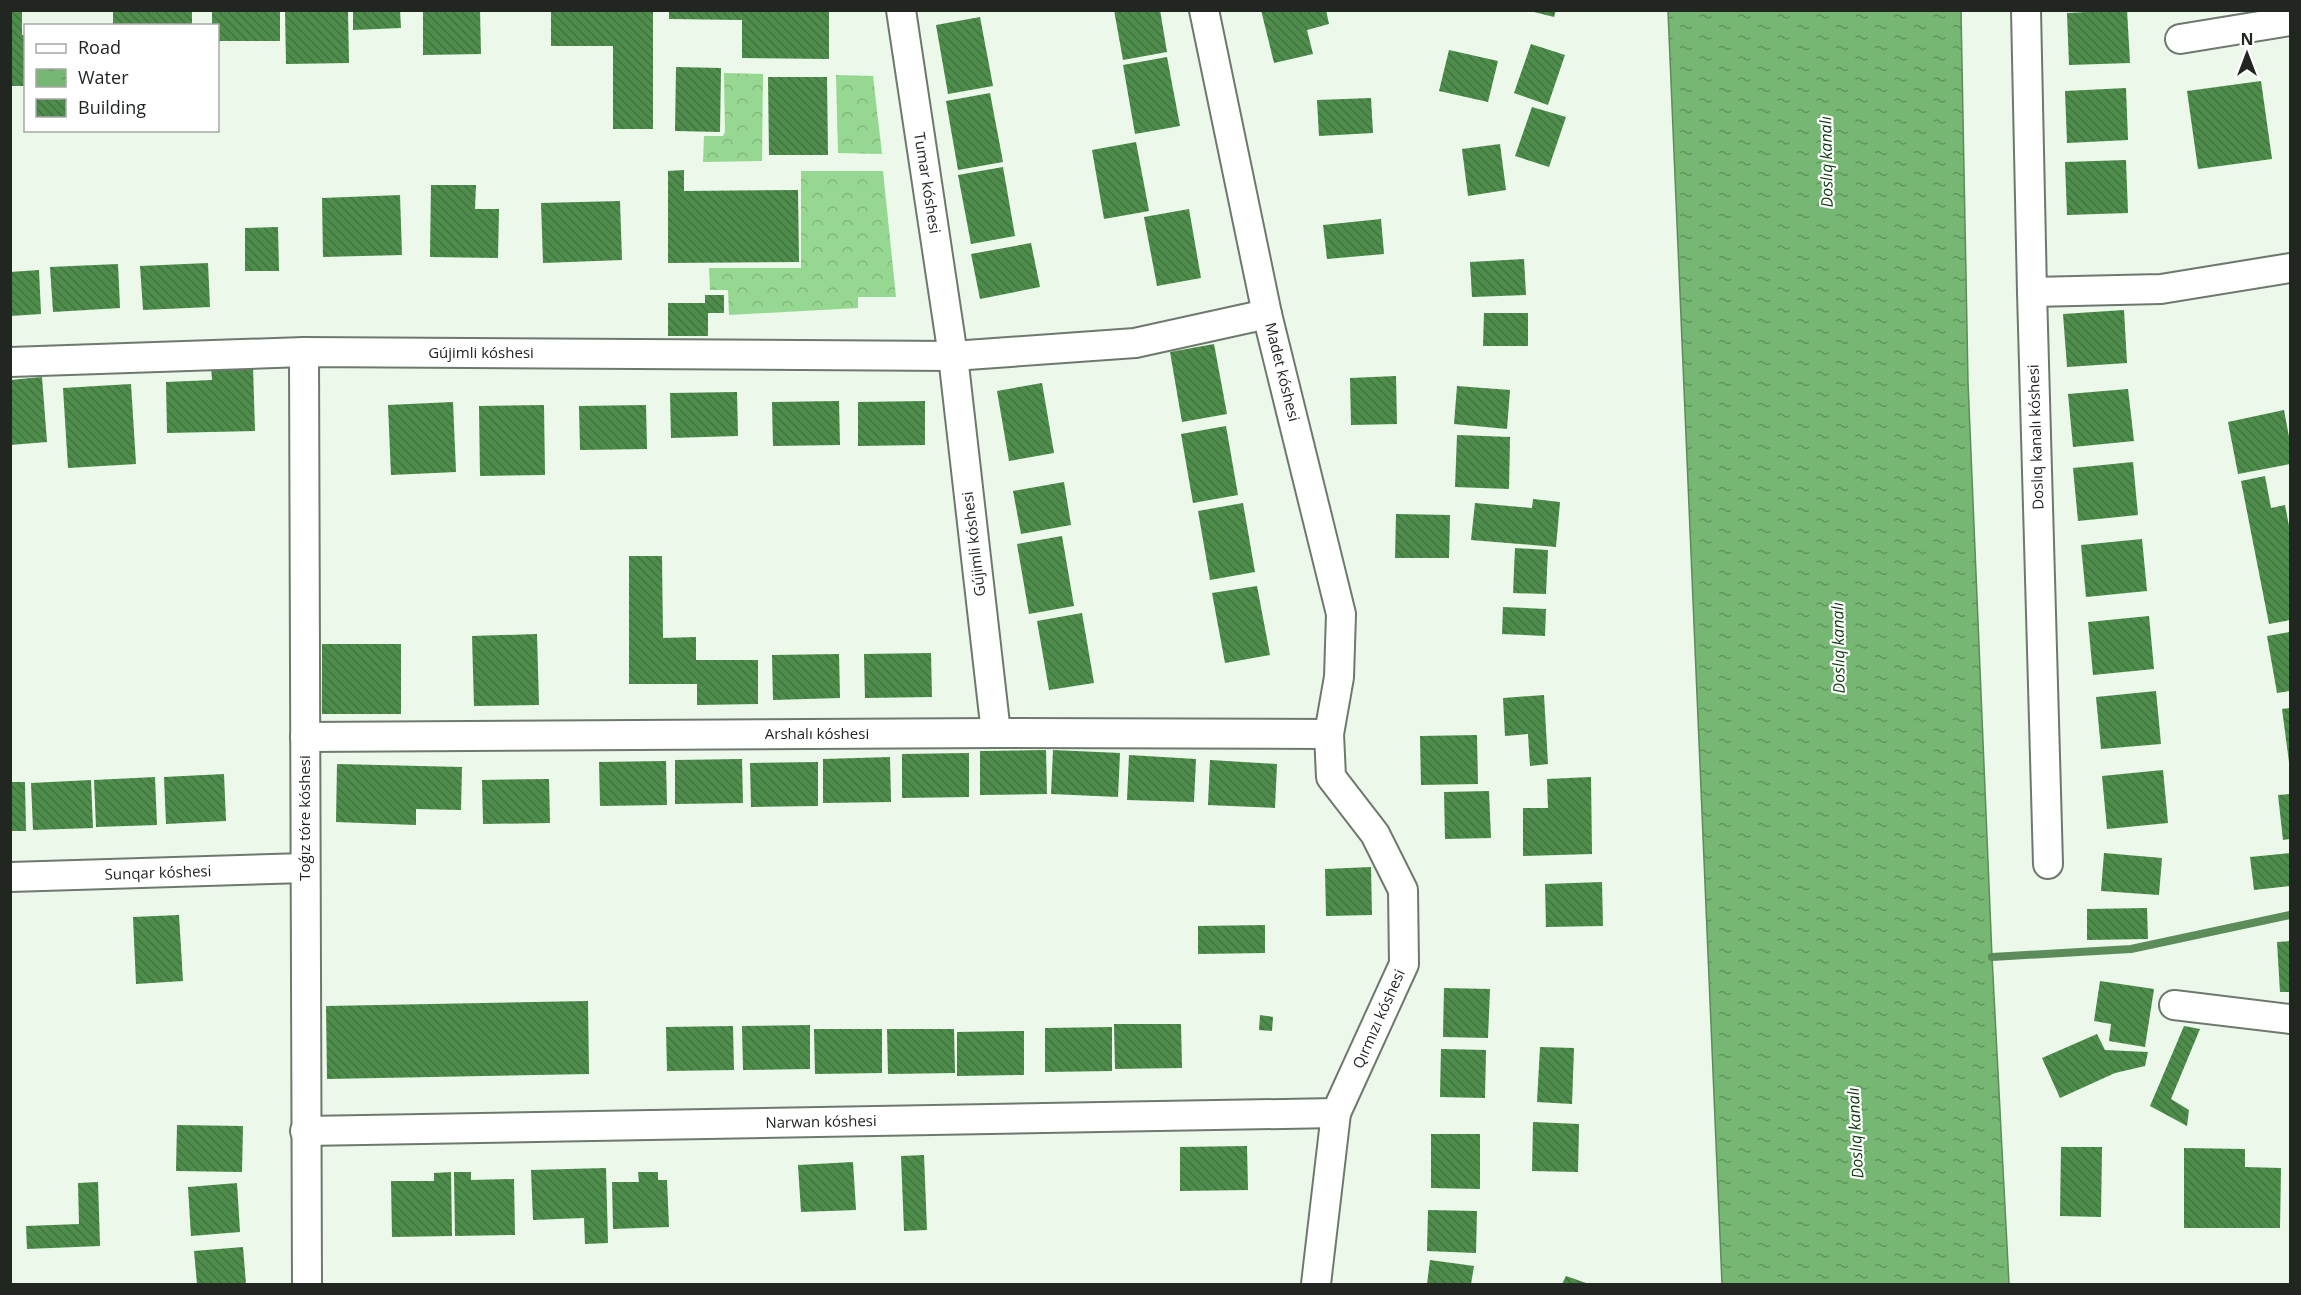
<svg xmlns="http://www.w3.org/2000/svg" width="2301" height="1295" font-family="'Open Sans',sans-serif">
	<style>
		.forest { fill: url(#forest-crowns) }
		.water { fill: url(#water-ripples); stroke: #5c8c5a; stroke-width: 1.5 }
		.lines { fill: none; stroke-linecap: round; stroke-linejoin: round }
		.stream { stroke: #5c8c5a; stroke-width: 8 }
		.building { fill: url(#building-back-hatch) }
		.street-casing { stroke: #6e796d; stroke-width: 32 }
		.street { stroke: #fff; stroke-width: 28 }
		.labels { text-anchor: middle; stroke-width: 4.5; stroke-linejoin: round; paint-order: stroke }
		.street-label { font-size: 15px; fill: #212621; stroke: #fff }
		.water-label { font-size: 16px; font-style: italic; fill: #0c3a0c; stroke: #fff }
	</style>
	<defs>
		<pattern id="forest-crowns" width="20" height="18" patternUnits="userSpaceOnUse" patternTransform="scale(1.5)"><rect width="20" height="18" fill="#96d891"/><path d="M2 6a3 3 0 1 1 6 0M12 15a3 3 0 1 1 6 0" fill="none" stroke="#81b97d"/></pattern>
		<pattern id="water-ripples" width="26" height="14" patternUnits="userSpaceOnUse" patternTransform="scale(1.5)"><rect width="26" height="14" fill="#76b873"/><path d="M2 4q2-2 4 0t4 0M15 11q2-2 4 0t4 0" fill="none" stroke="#60955e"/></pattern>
		<pattern id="building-back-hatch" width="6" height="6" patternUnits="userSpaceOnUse" patternTransform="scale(1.5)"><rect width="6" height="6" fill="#4e8d4b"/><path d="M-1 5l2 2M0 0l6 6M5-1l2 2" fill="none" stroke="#40733e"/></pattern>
	</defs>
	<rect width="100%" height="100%" fill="#ebf8ea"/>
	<g class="forest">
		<polygon points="724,73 763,74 762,161 703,162 704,136 723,136 725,132"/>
		<polygon points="836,75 873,76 882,154 838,153"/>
		<polygon points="801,171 883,171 896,297 858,297 858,308 729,315 728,290 710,290 709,268 801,268"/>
	</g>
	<polygon class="water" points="1668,11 1961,11 1968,382 1992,957 2009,1284 1722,1284"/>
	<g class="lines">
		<polyline class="stream" points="1992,957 2131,949 2290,915"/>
	</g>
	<g class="building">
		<polygon points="10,10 22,10 22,35 26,35 26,86 10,86"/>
		<rect x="113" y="10" width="79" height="16"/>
		<polygon points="212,10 280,10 280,41 218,41 218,26 212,26"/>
		<polygon points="285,10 348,10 349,63 286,64"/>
		<polygon points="353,10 400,10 401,28 353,30"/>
		<polygon points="423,10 480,10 481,54 423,55"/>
		<polygon points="551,10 653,10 653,129 613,129 613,46 551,46"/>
		<polygon points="669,10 829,10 829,59 742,58 742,20 669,19"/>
		<polygon points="1114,10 1160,10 1167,52 1123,60"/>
		<polygon points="1261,10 1326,10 1329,24 1307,30 1313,54 1274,63"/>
		<polygon points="1526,10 1556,10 1554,17"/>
		<polygon points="2127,10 2130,63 2069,65 2067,13"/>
		<polygon points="980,17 993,86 948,94 936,25"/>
		<polygon points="1531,44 1565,55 1548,105 1514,93"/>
		<polygon points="1449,50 1498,61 1488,102 1439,91"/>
		<polygon points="1167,57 1180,126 1135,134 1123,65"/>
		<polygon points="676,67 721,68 720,132 675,131"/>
		<polygon points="768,77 827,77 828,155 769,155"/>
		<polygon points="2261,81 2272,159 2198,169 2187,91"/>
		<polygon points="2126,88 2128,140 2067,143 2065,91"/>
		<polygon points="990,93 1003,162 958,170 946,101"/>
		<polygon points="1371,98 1373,133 1319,136 1317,100"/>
		<polygon points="1532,107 1566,117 1549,167 1515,156"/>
		<polygon points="1136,142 1149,211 1104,219 1092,150"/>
		<polygon points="1500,144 1506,190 1468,196 1462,149"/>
		<polygon points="2126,160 2128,213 2067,215 2065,162"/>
		<polygon points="1003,167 1015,236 971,244 958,175"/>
		<polygon points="684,170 684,191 798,190 799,262 668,263 668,171"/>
		<polygon points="431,185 476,185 475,209 499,209 498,258 430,257"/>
		<polygon points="400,195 402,255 323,257 322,198"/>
		<polygon points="620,201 622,260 543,263 541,203"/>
		<polygon points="1189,209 1201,278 1157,286 1144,217"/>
		<polygon points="1381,219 1384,254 1327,259 1323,225"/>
		<polygon points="278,227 279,271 245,271 245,228"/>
		<polygon points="1031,243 1040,287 980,299 971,254"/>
		<polygon points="1524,259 1526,295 1472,297 1470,262"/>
		<polygon points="208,263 210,307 143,310 140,266"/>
		<polygon points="118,264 120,308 53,312 50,267"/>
		<polygon points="39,270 41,314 10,316 10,272"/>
		<polygon points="705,295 724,295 724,313 708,313 708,336 668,336 668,303 705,303"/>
		<polygon points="2124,310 2127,363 2067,367 2063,314"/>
		<polygon points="1484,313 1528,313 1528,346 1483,346"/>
		<polygon points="1214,344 1227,414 1182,422 1170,352"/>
		<polygon points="211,366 253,366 255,431 167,433 166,382 212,380"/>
		<polygon points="1396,376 1397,424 1351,425 1350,378"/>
		<polygon points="42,377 47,442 10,445 10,380"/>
		<polygon points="1042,383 1054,453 1009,461 997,391"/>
		<polygon points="131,384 136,464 68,468 63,388"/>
		<polygon points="1457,386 1510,390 1507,429 1454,424"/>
		<polygon points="2128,389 2134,441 2073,447 2068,394"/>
		<polygon points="737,392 738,436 671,438 670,393"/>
		<polygon points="839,401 840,445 773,446 772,402"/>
		<polygon points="925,401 925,445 858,446 858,402"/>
		<polygon points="453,402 456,472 391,475 388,405"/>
		<polygon points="544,405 545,475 480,476 479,406"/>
		<polygon points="646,405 647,449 580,450 579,406"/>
		<polygon points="2284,410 2290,442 2290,464 2238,474 2228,422"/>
		<polygon points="1226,426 1238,495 1193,503 1181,434"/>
		<polygon points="1457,435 1510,437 1509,489 1455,487"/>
		<polygon points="2133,462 2138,515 2078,521 2073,468"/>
		<polygon points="2265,476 2271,508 2285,505 2290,531 2290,620 2269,624 2241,481"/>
		<polygon points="1064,482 1071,525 1021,534 1013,491"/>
		<polygon points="1533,499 1560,502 1556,547 1471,540 1475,503 1532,508"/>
		<polygon points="1243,503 1255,572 1210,580 1198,511"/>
		<polygon points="1396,514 1450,515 1449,558 1395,558"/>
		<polygon points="1062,536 1074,606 1029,614 1017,544"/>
		<polygon points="2142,539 2147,591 2086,597 2081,545"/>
		<polygon points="1515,548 1548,550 1546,594 1513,593"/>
		<polygon points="629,556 662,556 663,638 696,637 696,660 758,660 758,704 697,705 697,684 629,684"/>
		<polygon points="1257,586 1270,655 1225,663 1212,593"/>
		<polygon points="1503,607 1546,609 1545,636 1502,634"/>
		<polygon points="1082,613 1094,683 1049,690 1037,621"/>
		<polygon points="2149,616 2154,669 2093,675 2088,622"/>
		<polygon points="2290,632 2290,691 2277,693 2267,636"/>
		<polygon points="537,634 539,705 474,706 472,636"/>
		<rect x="322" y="644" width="79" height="70"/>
		<polygon points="931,653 932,697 865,698 864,654"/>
		<polygon points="839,654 840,698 773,700 772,655"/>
		<polygon points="2156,691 2161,744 2101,749 2096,697"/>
		<polygon points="1544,695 1548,764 1530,766 1528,734 1505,736 1503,698"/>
		<polygon points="2290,708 2290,762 2289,762 2282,709"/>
		<polygon points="1477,735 1478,784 1421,785 1420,736"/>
		<polygon points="1046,750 1047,794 980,795 980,751"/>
		<polygon points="1053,750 1120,753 1118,797 1051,794"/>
		<polygon points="969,753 969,797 902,798 902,754"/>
		<polygon points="1129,755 1196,759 1194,802 1127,800"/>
		<polygon points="890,757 891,802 823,803 823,759"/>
		<polygon points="742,759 743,803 675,804 675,760"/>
		<polygon points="1210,760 1277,764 1275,808 1208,805"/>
		<polygon points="666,761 667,805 600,806 599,762"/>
		<polygon points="818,762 818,806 751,807 750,763"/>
		<polygon points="337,764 462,767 461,810 416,809 416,825 336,822"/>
		<polygon points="2163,770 2168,823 2107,829 2102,776"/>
		<polygon points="224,774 226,821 166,824 164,777"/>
		<polygon points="155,777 157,825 96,827 94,780"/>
		<polygon points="1591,777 1592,854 1523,856 1523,808 1548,808 1547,779"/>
		<polygon points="549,779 550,823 483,824 482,780"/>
		<polygon points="91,780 93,828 33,830 31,783"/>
		<polygon points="10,782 25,782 26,831 10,831"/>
		<polygon points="1489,791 1491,838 1445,839 1444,792"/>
		<polygon points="2290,794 2290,839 2283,840 2278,795"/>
		<polygon points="2104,853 2162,858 2159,895 2101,891"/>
		<polygon points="2290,853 2290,886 2254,890 2250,857"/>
		<polygon points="1371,867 1372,915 1326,916 1325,869"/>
		<polygon points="1602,882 1603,926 1546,927 1545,884"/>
		<polygon points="2147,908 2148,939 2087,940 2087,909"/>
		<polygon points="179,915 183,981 136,984 133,917"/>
		<polygon points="1265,925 1265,953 1198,954 1198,926"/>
		<polygon points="2290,941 2290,992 2280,992 2277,942"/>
		<polygon points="2100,981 2154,989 2145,1047 2109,1041 2111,1024 2094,1021"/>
		<polygon points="1444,988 1490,989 1488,1038 1443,1037"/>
		<polygon points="588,1001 589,1074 327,1079 326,1006"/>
		<polygon points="1260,1015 1273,1017 1272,1031 1259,1030"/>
		<polygon points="1114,1024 1181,1024 1182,1068 1115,1069"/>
		<polygon points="810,1025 810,1069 743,1070 742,1026"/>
		<polygon points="733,1026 734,1070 667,1071 666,1027"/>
		<polygon points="2184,1026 2200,1029 2171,1099 2189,1110 2187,1126 2150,1106"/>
		<polygon points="1112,1027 1112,1071 1045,1072 1045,1028"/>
		<polygon points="814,1029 882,1029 882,1073 815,1074"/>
		<polygon points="887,1029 954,1029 955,1073 888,1074"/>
		<polygon points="1024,1031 1024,1075 957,1076 957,1032"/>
		<polygon points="2097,1034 2105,1050 2148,1052 2145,1066 2115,1073 2060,1098 2042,1058"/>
		<polygon points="1540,1047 1574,1048 1572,1104 1537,1102"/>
		<polygon points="1441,1049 1486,1050 1485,1098 1440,1097"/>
		<polygon points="1533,1122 1579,1124 1578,1172 1532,1171"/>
		<polygon points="177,1125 243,1126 242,1172 176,1171"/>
		<polygon points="1431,1134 1480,1134 1480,1189 1431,1188"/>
		<polygon points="1247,1146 1248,1190 1180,1191 1180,1147"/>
		<polygon points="2061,1147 2102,1147 2101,1217 2060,1216"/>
		<polygon points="2184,1148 2245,1149 2245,1167 2281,1168 2280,1228 2184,1228"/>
		<polygon points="924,1155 927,1230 904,1231 901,1156"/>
		<polygon points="853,1162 856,1210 801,1212 798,1165"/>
		<polygon points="606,1168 608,1243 585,1244 584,1218 533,1220 531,1170"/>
		<polygon points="451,1172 452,1236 392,1237 391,1181 434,1181 434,1173"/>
		<polygon points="454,1172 471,1172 471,1180 514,1179 515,1235 455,1236"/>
		<polygon points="638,1172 658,1172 658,1180 667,1180 669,1227 613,1229 612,1182 639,1182"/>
		<polygon points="98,1182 100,1246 27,1249 26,1226 79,1224 78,1183"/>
		<polygon points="237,1183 240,1232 191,1236 188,1187"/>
		<polygon points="1428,1210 1477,1211 1476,1253 1427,1251"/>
		<polygon points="243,1247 246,1284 197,1284 194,1251"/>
		<polygon points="1430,1260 1474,1266 1471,1284 1427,1284"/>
		<polygon points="1566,1276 1589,1284 1562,1284"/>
	</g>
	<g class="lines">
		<g class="street-casing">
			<g id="street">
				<polyline points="901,10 953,356 996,733"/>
				<polyline points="1204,10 1267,314 1341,614 1339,677 1329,734 1331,777 1375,834 1403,890 1404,964 1336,1113 1316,1284"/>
				<polyline points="2026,10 2032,292 2048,864"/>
				<polyline points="2180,39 2290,21"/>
				<polyline points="2032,292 2161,289 2290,268"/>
				<polyline points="304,352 307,1284"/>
				<polyline points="10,362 304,352 953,356 1135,343 1267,314"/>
				<polyline points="305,737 996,733 1329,734"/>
				<polyline points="10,877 305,868"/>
				<polyline points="2174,1005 2290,1019"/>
				<polyline points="305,1131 1336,1113"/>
			</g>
		</g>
		<use href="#street" class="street"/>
	</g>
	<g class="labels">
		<g class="street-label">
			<text transform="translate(927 183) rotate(81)" y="5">Tumar kóshesi</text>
			<text x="481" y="358">Gújimli kóshesi</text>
			<text transform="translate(1282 372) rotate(76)" y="5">Madet kóshesi</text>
			<text transform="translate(2036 437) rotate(-92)" y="5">Doslıq kanalı kóshesi</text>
			<text transform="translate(974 544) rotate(-97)" y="5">Gújimli kóshesi</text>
			<text x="817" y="739">Arshalı kóshesi</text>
			<text transform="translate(305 818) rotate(-90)" y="5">Toǵız tóre kóshesi</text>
			<text transform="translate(158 873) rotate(-2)" y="5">Sunqar kóshesi</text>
			<text transform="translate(1379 1019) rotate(-66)" y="5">Qırmızı kóshesi</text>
			<text transform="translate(821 1122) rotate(-1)" y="5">Narwan kóshesi</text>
		</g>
		<g class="water-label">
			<text transform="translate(1826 162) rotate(-91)" y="6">Doslıq kanalı</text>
			<text transform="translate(1838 648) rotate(-91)" y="6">Doslıq kanalı</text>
			<text transform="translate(1855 1133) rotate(-93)" y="6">Doslıq kanalı</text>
		</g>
	</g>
	<rect width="2301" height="1295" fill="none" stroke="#212621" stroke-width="24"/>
	<rect x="24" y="24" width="195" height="108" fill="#ffffff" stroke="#a6a8a6" stroke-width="1.5"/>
	<rect x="36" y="44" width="30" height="9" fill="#ffffff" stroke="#a6a8a6" stroke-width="1.5"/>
	<text x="78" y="54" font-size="18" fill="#212621">Road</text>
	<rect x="36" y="69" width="30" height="18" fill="url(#water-ripples)" stroke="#a6a8a6" stroke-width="1.5"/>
	<text x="78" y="84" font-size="18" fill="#212621">Water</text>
	<rect x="36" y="99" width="30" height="18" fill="url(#building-back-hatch)" stroke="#a6a8a6" stroke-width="1.5"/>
	<text x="78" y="114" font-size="18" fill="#212621">Building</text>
	<g transform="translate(2247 54)" stroke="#ffffff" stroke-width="4.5" paint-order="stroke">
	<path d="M0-4.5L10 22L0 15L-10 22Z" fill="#212621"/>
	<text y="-9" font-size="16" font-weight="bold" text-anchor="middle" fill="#212621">N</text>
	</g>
</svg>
